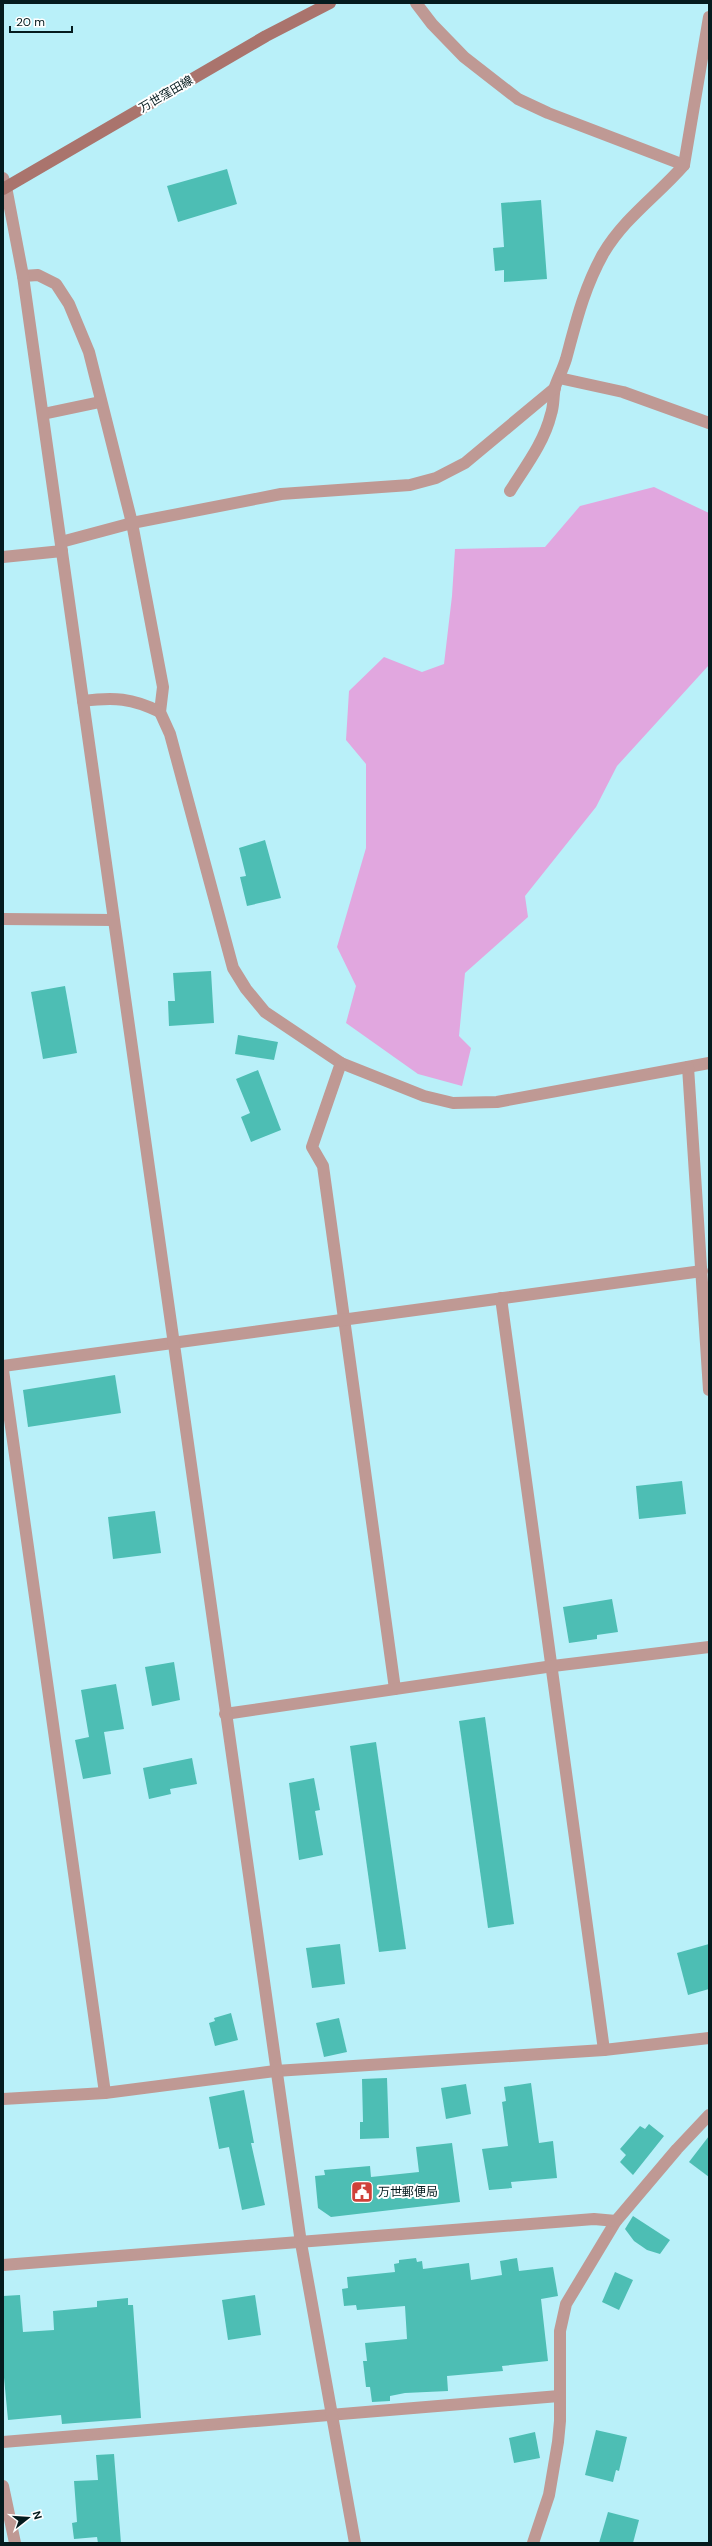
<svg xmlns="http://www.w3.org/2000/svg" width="712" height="2546" font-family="'DM Sans','Noto Sans JP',sans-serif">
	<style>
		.green { fill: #e1a7df }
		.building { fill: #4dbeb4 }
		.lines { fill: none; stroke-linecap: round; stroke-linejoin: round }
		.minor { stroke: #bf9994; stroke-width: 12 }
		.tertiary { stroke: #bf9994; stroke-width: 12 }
		.secondary { stroke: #aa746d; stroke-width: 12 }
		.labels { text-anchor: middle; stroke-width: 4; stroke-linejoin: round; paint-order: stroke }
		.street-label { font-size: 12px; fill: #051b1e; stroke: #fff }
		.poi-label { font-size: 12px; fill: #051b1e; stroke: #fff; text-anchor: start }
	</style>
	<rect width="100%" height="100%" fill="#b9f0f9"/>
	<polygon class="green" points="654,487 709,513 709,665 617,766 596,807 525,896 528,917 465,973 459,1036 471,1048 462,1086 418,1074 346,1023 356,986 337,947 366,848 366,764 346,740 349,691 384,657 422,672 444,664 452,596 455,549 545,547 580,506"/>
	<g class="building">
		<polygon points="227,169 237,204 178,222 167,186"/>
		<polygon points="541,200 547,279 504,282 504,270 495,271 493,248 504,247 501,203"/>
		<polygon points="265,840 281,898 247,906 240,877 246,876 239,848"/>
		<polygon points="211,971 214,1023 169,1026 168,1001 175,1001 173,973"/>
		<polygon points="65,986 77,1053 43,1059 31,992"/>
		<polygon points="238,1035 278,1042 274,1060 235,1054"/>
		<polygon points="258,1070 281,1130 251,1142 241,1117 250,1113 236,1079"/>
		<polygon points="115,1375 121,1413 28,1427 23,1390"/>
		<polygon points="682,1481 686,1514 639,1519 636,1486"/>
		<polygon points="155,1511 161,1553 113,1559 108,1517"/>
		<polygon points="612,1599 618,1632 597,1635 597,1639 569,1643 563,1607"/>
		<polygon points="174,1662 180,1700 152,1706 145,1667"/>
		<polygon points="116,1684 124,1729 104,1732 111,1774 83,1779 75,1740 89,1737 81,1690"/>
		<polygon points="485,1717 514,1924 488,1928 459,1721"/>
		<polygon points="376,1742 406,1949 379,1952 350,1746"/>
		<polygon points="192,1758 197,1784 170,1789 171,1794 149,1799 143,1768"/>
		<polygon points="314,1778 320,1810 315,1811 323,1855 299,1860 289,1783"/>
		<polygon points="340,1944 345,1984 312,1988 306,1948"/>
		<polygon points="709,1944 709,1989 688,1995 677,1953"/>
		<polygon points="231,2013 238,2040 215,2046 209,2023 215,2021 214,2018"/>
		<polygon points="339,2018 347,2052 324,2057 316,2023"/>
		<polygon points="387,2078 389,2138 360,2139 360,2122 363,2122 362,2079"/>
		<polygon points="531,2083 539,2143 553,2141 557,2178 511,2182 512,2188 489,2190 482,2149 508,2146 502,2102 506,2101 504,2087"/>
		<polygon points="466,2084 471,2114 446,2119 441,2088"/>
		<polygon points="244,2090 254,2143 251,2143 265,2205 242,2210 229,2147 219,2149 209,2097"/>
		<polygon points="649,2124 664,2136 633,2175 620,2162 626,2155 620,2149 640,2126 645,2129"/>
		<polygon points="709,2136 709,2177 689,2162"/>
		<polygon points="452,2143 460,2202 331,2217 318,2208 315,2176 325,2175 324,2170 370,2166 371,2177 419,2172 416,2147"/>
		<polygon points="633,2216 670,2240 660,2254 647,2250 634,2241 625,2229"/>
		<polygon points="416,2258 417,2262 422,2261 423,2269 469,2263 471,2280 502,2275 500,2261 517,2258 519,2271 553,2267 558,2296 541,2299 548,2361 502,2366 503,2371 447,2376 448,2391 405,2393 390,2396 390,2401 372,2402 370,2387 366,2387 363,2361 367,2361 365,2343 407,2339 405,2306 357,2310 356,2305 344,2306 342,2289 348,2288 347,2277 395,2272 394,2264 399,2263 399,2260"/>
		<polygon points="615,2272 633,2280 619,2310 602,2302"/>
		<polygon points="20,2295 23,2332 54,2330 53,2311 97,2307 97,2301 128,2298 128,2305 133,2305 141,2418 62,2424 61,2415 8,2420 3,2367 3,2296"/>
		<polygon points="255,2295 261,2335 228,2340 222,2300"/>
		<polygon points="596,2430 627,2437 619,2471 616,2470 613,2482 585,2475"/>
		<polygon points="535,2432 540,2458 514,2463 509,2438"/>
		<polygon points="114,2454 121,2543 98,2543 97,2537 74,2539 72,2523 77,2522 74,2481 98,2480 96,2455"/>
		<polygon points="608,2512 639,2520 633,2543 599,2543"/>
	</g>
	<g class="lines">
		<g class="minor">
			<polyline points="3,178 6,187"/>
			<polyline points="23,276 38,275 56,284 69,304 89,352 132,523 163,687 160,712 170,734 233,968 246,989 265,1012 341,1063 424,1096 453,1103 497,1102 709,1063"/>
			<polyline points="559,378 623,392 709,423"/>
			<polyline points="43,414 100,402"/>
			<path d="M 510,491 C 525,467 544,443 551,414 C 554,406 553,396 555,387 C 558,378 563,369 566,359 C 576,322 584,288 603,254 C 625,217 657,196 684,165 L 709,17"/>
			<polyline points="61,542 132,523 281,494 410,485 436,478 465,463 555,388"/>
			<polyline points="3,557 62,551"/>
			<path d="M 83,701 C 114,697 132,698 160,712"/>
			<polyline points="3,919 113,920"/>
			<polyline points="341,1063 312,1147 323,1166 395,1689"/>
			<polyline points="688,1067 709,1390"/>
			<polyline points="501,1298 604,2050"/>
			<polyline points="3,1366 702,1271"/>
			<polyline points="3,1370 105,2093"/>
			<polyline points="225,1714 553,1666 709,1647"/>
			<polyline points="3,2099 105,2093 275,2071 604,2050 709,2038"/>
			<polyline points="3,2442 559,2396"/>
			<polyline points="3,2486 15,2543"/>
			<polyline points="533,2543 549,2495 558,2442 560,2421 560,2331 566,2304 616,2221 677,2149 709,2115"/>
		</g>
		<g class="tertiary">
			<polyline points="416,3 432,24 464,57 518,99 548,113 684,165"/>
			<polyline points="6,187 23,276 301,2243 355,2543"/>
			<polyline points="3,2265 594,2219 616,2221"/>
		</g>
		<polyline class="secondary" points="3,189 266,36 330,3"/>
	</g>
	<defs>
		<g id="civic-square" transform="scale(1.15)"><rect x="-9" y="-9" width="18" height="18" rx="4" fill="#cf4139" stroke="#fff"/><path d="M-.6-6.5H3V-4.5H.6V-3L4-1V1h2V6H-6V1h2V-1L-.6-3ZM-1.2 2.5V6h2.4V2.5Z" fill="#fff"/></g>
	</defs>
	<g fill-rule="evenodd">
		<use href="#civic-square" x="362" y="2192"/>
	</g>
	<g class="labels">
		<g class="street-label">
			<text transform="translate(166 94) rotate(-30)" y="4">万世窪田線</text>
		</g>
		<g class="poi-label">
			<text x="378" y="2196">万世郵便局</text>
		</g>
	</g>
	<rect width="712" height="2546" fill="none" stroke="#051b1e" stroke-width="8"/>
	<g transform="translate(28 2518) rotate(73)" stroke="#ffffff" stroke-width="3" paint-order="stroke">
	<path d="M0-3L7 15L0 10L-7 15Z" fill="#051b1e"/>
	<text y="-6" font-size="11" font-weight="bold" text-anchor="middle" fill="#051b1e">N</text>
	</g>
	<path d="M10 26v6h62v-6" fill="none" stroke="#051b1e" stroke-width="2"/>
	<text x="16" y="26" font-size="12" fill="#051b1e" stroke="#ffffff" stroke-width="3" paint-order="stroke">20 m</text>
</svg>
